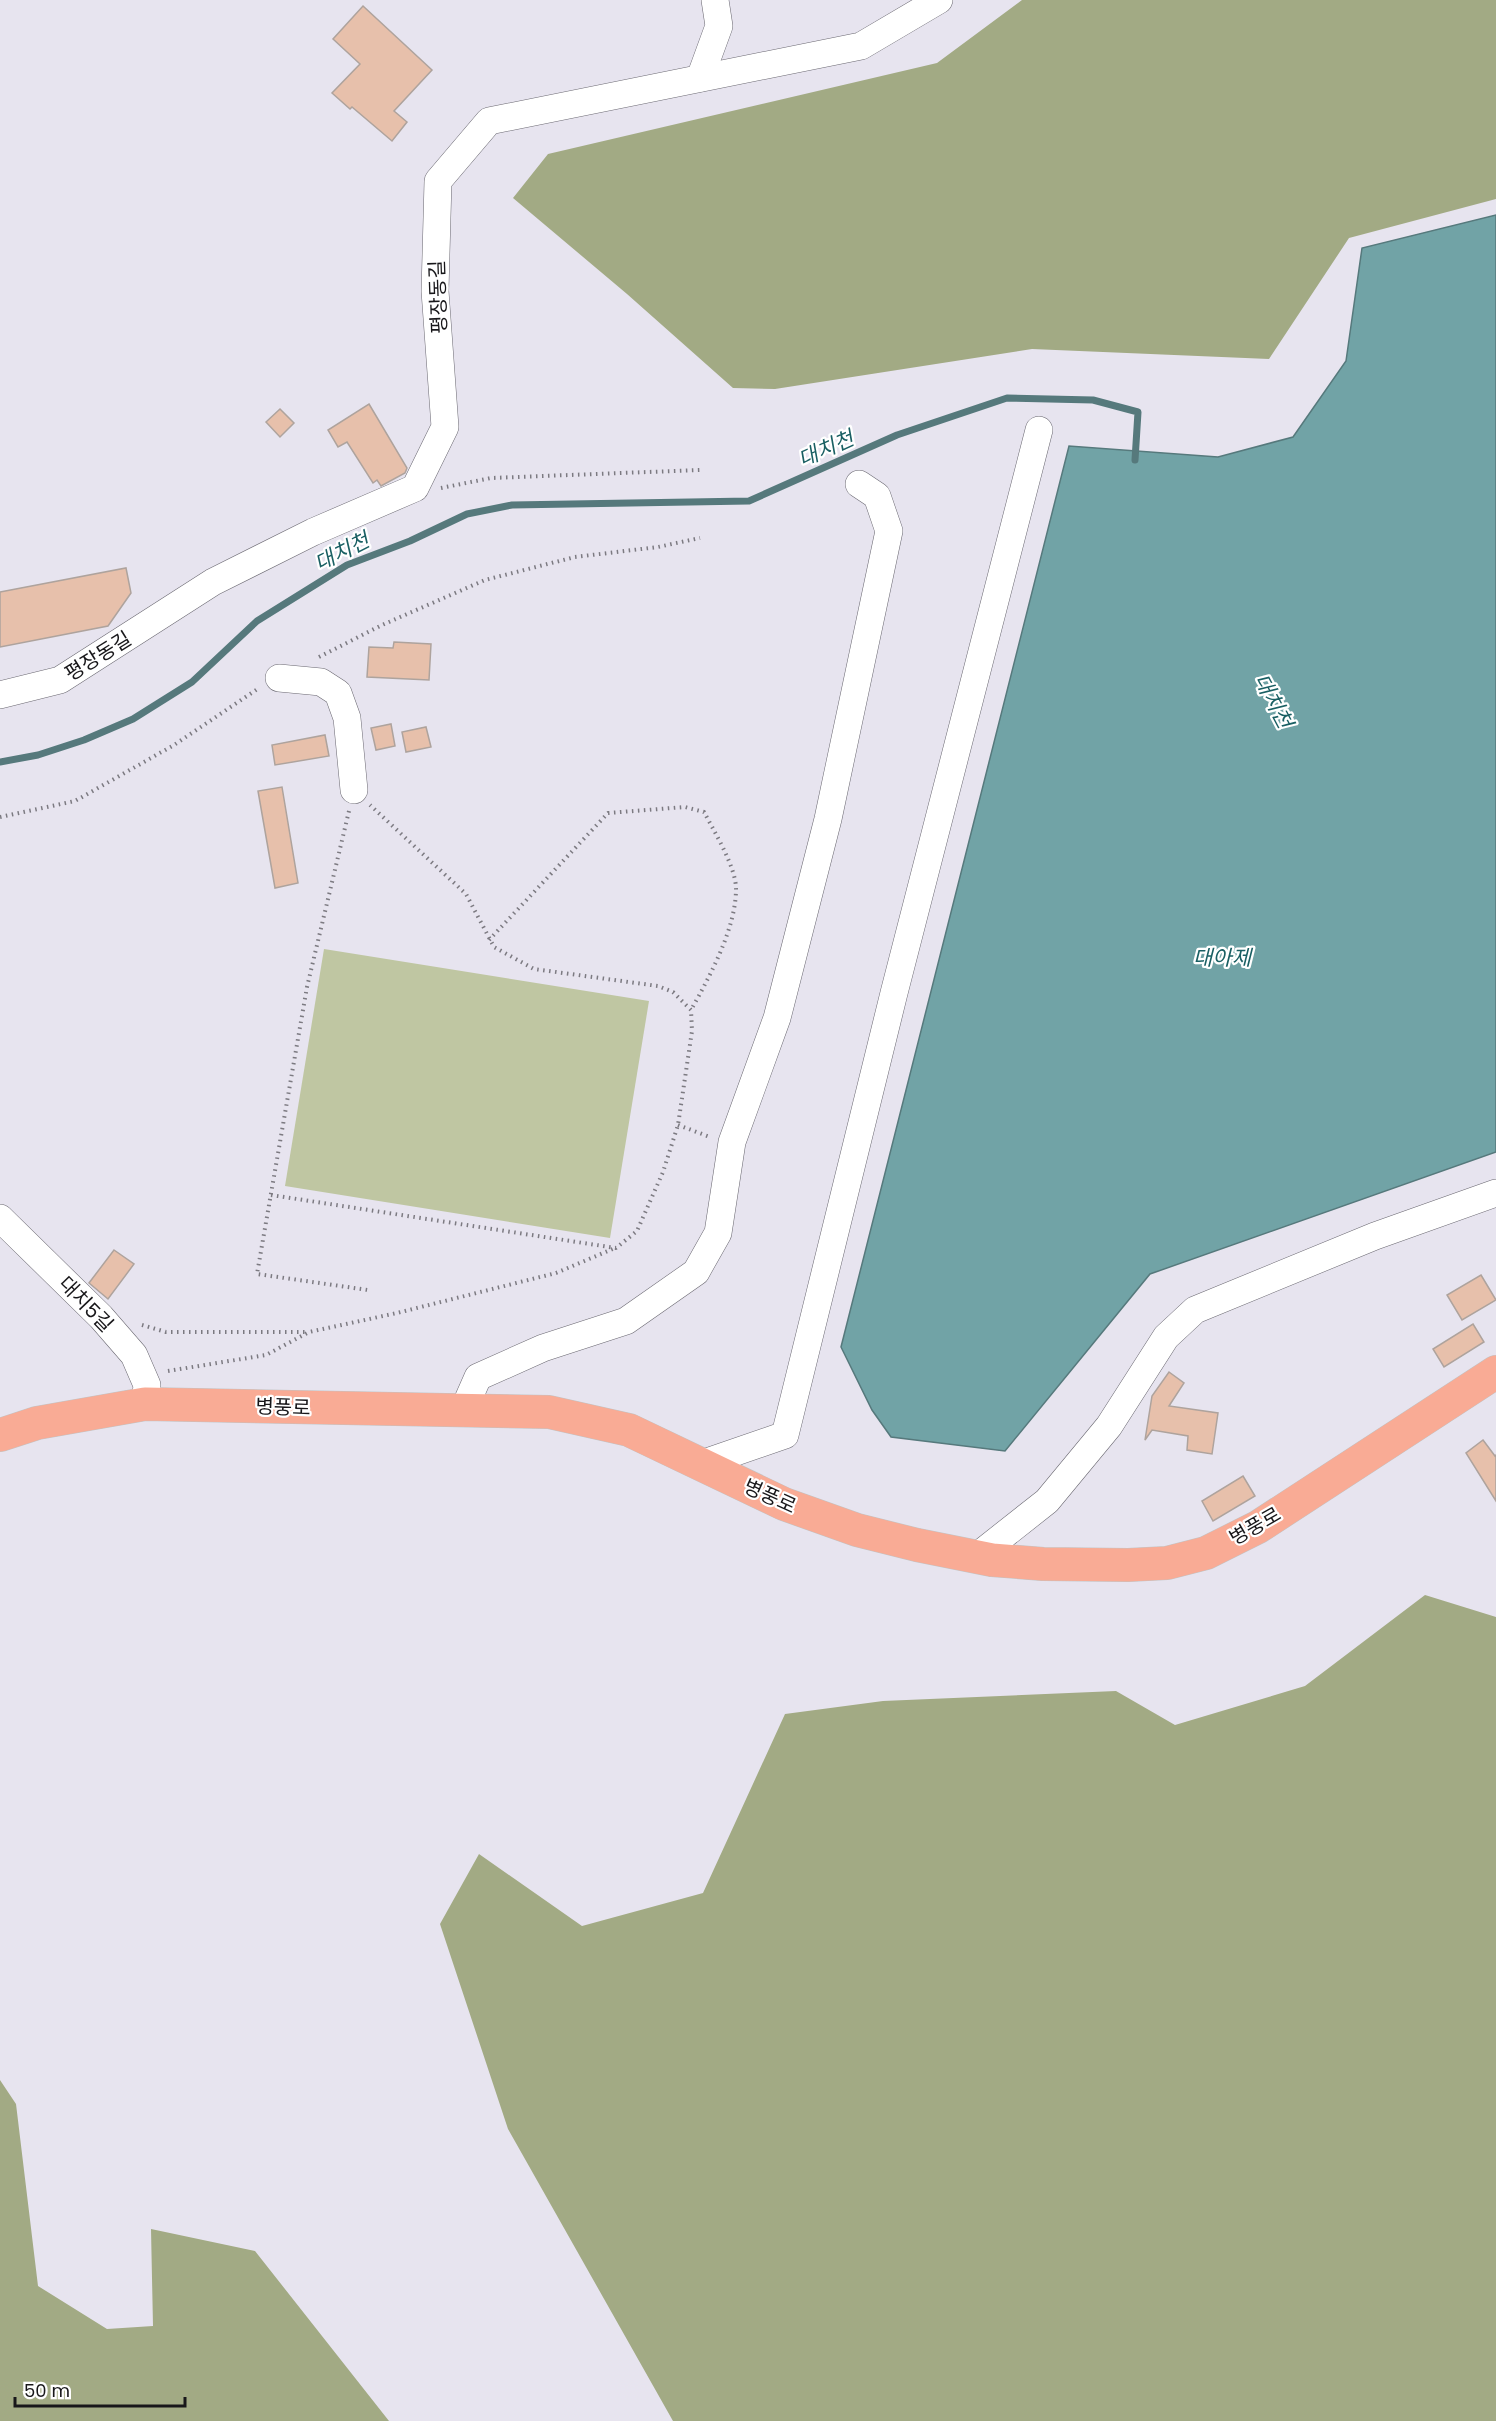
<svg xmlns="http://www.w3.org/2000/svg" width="1496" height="2421" font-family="Poppins,'Noto Sans KR',sans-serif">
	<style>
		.green { fill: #bfc6a2 }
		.forest { fill: #a2aa84 }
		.water { fill: #71a3a6; stroke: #56797c; stroke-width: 1.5 }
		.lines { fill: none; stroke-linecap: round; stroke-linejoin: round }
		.stream { stroke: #56797c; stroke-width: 7 }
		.building { fill: #e7c0ab; stroke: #aea39d; stroke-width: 1.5 }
		.minor-casing { stroke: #6a6871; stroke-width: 28 }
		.major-casing { stroke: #c3c3c3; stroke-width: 34 }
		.path { stroke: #7c7a81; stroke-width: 4; stroke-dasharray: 1.5 4.5; stroke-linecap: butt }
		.minor { stroke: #fff; stroke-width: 27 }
		.major { stroke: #f9ab95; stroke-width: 33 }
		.labels { text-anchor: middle; stroke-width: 4.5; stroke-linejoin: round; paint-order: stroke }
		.street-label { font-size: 20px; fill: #18171a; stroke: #fff }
		.water-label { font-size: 21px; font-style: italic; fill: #195f63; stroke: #fff }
	</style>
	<rect width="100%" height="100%" fill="#e7e4ef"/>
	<polygon class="green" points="324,949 649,1001 610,1238 285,1186"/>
	<g class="forest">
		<polygon points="1022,0 1496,0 1496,199 1349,238 1269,359 1032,349 775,389 733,388 627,294 513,198 548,154 937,63"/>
		<polygon points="1425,1595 1496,1617 1496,2421 673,2421 508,2129 440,1924 479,1854 582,1926 703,1893 785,1714 883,1701 1116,1691 1175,1725 1305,1686"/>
		<polygon points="0,2080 16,2104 38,2286 107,2329 153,2326 151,2229 255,2251 389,2421 0,2421"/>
	</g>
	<polygon class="water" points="1496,215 1496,1152 1150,1274 1005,1451 891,1437 872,1410 841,1347 1069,446 1218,457 1293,437 1346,361 1362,248"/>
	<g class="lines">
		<polyline class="stream" points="0,762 38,755 84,740 133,719 192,682 257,621 347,565 410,541 467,514 512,505 749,501 897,435 1007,398 1093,400 1138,412 1135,460"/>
	</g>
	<g class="building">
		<polygon points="363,6 432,70 394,111 407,122 392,141 352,107 350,109 332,93 360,64 333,39"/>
		<polygon points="369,404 407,468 405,473 381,486 377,480 373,483 347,442 338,447 328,430"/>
		<polygon points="280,409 294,423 280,437 266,422"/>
		<polygon points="126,568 131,593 108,626 0,647 0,592"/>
		<polygon points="394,642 431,644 429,680 367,677 369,647 393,648"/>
		<polygon points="391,724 395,746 376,750 371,728"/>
		<polygon points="426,727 431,747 406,752 402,732"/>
		<polygon points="325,735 329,756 275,765 272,745"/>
		<polygon points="282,787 298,883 275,888 258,791"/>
		<polygon points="114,1250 134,1264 108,1299 89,1283"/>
		<polygon points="1481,1275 1496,1300 1462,1320 1447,1295"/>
		<polygon points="1473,1324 1484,1342 1444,1367 1433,1349"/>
		<polygon points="1169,1372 1184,1383 1169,1406 1218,1413 1212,1454 1187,1450 1188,1436 1152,1430 1145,1440 1152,1396"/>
		<polygon points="1483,1440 1495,1456 1496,1455 1496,1501 1466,1453"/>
		<polygon points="1243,1476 1255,1496 1213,1521 1202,1501"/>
	</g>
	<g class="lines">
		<g class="minor-casing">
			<g id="minor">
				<polyline points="700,78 719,26 715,0"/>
				<polyline points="279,678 321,682 338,693 347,718 354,790"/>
				<polyline points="0,695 60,680 213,582 313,532 415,488 445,427 435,291 438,181 489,121 861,46 939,0"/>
				<polyline points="0,1218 101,1317 134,1355 147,1385 145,1404"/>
				<polyline points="463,1411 478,1377 543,1348 626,1321 696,1272 718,1233 732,1142 777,1018 828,819 889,531 877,496 859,484"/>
				<polyline points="701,1464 785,1435 894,993 1039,430"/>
				<polyline points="976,1557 1047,1501 1109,1426 1166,1337 1195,1310 1375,1236 1496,1193"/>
			</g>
		</g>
		<g class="major-casing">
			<polyline id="major" points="0,1435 37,1423 145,1404 549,1412 629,1430 784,1504 857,1530 917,1545 992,1560 1043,1564 1128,1565 1167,1563 1206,1553 1258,1527 1496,1372"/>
		</g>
		<g class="path">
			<polyline points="441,488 491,478 700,470"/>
			<polyline points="319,657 382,625 485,580 575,557 658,547 700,538"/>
			<polyline points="349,811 307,987 257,1274 368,1290"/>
			<polyline points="0,817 75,801 174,745 259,688"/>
			<path d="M 489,940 L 608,813 L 685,807 L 704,812 C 714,831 736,867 736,889 C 736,928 710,976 691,1010"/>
			<polyline points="678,1125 710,1137"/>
			<polyline points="271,1195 616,1248 637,1231 663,1172 678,1125 692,1031 691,1010 673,992 658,986 534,969 494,947 466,894 370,805"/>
			<polyline points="142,1325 166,1332 308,1332"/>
			<polyline points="168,1371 266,1355 309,1332 397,1313 556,1273 615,1248"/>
		</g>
		<use href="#minor" class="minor"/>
		<use href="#major" class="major"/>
	</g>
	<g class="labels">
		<g class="street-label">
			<text transform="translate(438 297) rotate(-92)" y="7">평장동길</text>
			<text transform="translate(98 656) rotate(-32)" y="7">평장동길</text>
			<text transform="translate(86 1304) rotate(46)" y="7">대치5길</text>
			<text transform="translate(283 1407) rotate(2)" y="7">병풍로</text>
			<text transform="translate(770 1496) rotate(24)" y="7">병풍로</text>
			<text transform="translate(1255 1526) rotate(-30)" y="7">병풍로</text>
		</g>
		<g class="water-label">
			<text transform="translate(826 449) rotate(-24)" y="7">대치천</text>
			<text transform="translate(342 552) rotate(-27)" y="7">대치천</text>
			<text transform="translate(1273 701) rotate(62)" y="7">대치천</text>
			<text x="1222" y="965">대아제</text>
		</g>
	</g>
	<path d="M15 2397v9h170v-9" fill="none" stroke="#18171a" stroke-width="3"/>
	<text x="24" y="2397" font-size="18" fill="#18171a" stroke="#ffffff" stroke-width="4.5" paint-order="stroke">50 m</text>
</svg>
